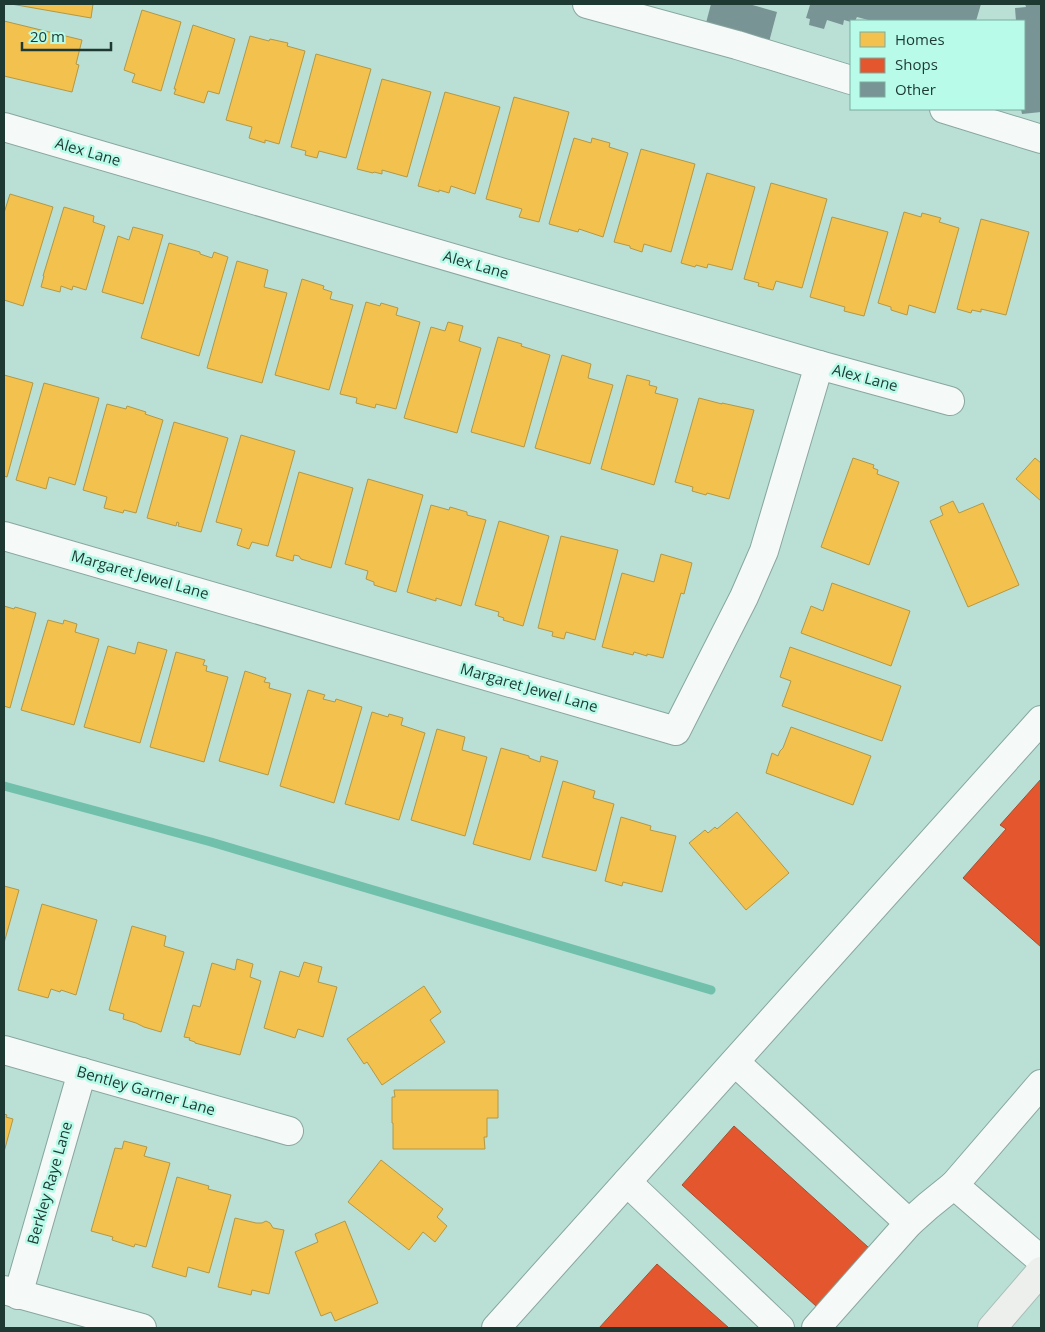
<svg xmlns="http://www.w3.org/2000/svg" width="1045" height="1332" font-family="'Open Sans',sans-serif">
	<style>
		.homes { fill: #f2c14e; stroke: #b29846 }
		.shops { fill: #e4572e; stroke: #a84e2f }
		.lines { fill: none; stroke-linecap: round; stroke-linejoin: round }
		.stream { stroke: #70c0ac; stroke-width: 9 }
		.building { fill: #799495 }
		.minor-casing { stroke: #89a69f; stroke-width: 30 }
		.major-casing { stroke: #a9bdb8; stroke-width: 30 }
		.minor { stroke: #f5faf9; stroke-width: 28 }
		.major { stroke: #ecefec; stroke-width: 28 }
		.labels { text-anchor: middle; stroke-width: 5; stroke-linejoin: round; paint-order: stroke }
		.street-label { font-size: 15px; fill: #1d3932; stroke: #b8fbe9 }
	</style>
	<rect width="100%" height="100%" fill="#badfd5"/>
	<g class="homes">
		<polygon points="11,4 93,4 91,18"/>
		<polygon points="142,10 181,22 161,91 132,82 135,74 124,70"/>
		<polygon points="4,21 82,40 76,64 79,65 72,92 4,76"/>
		<polygon points="193,25 235,39 219,94 208,91 204,103 174,94 176,89 174,89"/>
		<polygon points="250,36 269,41 270,39 288,43 287,46 305,51 279,144 265,140 265,143 249,138 252,127 226,120"/>
		<polygon points="316,54 371,69 346,158 319,151 317,158 305,155 306,151 291,147"/>
		<polygon points="382,79 431,92 407,177 382,170 382,174 374,172 373,173 357,169"/>
		<polygon points="445,92 500,107 475,194 451,186 449,193 439,190 439,192 418,186"/>
		<polygon points="514,97 569,112 539,222 519,217 522,209 486,199"/>
		<polygon points="574,138 591,143 592,138 610,143 609,147 628,153 603,237 579,229 578,232 549,224"/>
		<polygon points="641,149 695,164 671,252 644,244 642,252 630,248 630,246 614,242"/>
		<polygon points="707,173 755,187 732,270 708,264 707,268 696,265 695,267 681,263"/>
		<polygon points="771,183 827,199 802,288 776,281 773,290 758,286 759,283 744,279"/>
		<polygon points="10,194 53,207 23,306 4,300 4,213"/>
		<polygon points="64,207 94,216 93,222 105,226 86,290 73,286 72,290 61,286 60,292 41,287 44,276 43,276"/>
		<polygon points="904,212 921,217 922,213 941,218 939,222 959,228 935,313 909,305 907,315 891,310 891,307 878,303"/>
		<polygon points="832,217 888,232 864,316 844,311 845,307 810,297"/>
		<polygon points="981,219 1029,232 1006,315 981,309 981,312 972,310 971,313 957,309"/>
		<polygon points="133,227 163,235 143,304 102,292 118,236 129,240"/>
		<polygon points="169,243 200,252 200,254 212,258 214,252 228,257 199,356 141,338"/>
		<polygon points="237,261 268,270 264,287 287,293 262,383 207,368"/>
		<polygon points="302,279 324,286 323,289 332,292 330,299 353,305 329,390 275,375"/>
		<polygon points="366,302 380,306 381,303 398,308 396,315 420,322 396,409 376,404 375,408 356,403 357,398 340,394"/>
		<polygon points="448,322 463,326 459,341 481,348 457,433 404,418 431,327 445,331"/>
		<polygon points="498,337 522,344 521,346 550,355 524,447 471,432"/>
		<polygon points="562,355 591,364 588,378 613,385 590,464 535,448"/>
		<polygon points="4,375 33,383 7,477 4,476"/>
		<polygon points="627,375 650,381 649,385 657,387 655,393 678,399 654,485 601,469"/>
		<polygon points="44,383 99,398 75,485 49,477 46,489 16,480"/>
		<polygon points="699,398 722,404 722,403 754,410 729,499 707,493 706,495 692,491 693,487 675,482"/>
		<polygon points="107,404 126,409 127,406 146,412 145,414 163,420 136,513 124,510 123,513 104,508 107,497 83,490"/>
		<polygon points="174,422 228,438 201,532 178,526 179,523 177,522 176,526 147,518"/>
		<polygon points="241,435 295,451 268,546 252,542 249,549 237,545 242,529 216,522"/>
		<polygon points="853,458 874,465 873,468 878,470 877,474 899,482 869,565 821,547"/>
		<polygon points="1035,458 1041,463 1041,501 1016,479"/>
		<polygon points="299,472 353,488 331,568 301,559 299,556 294,555 293,561 276,556"/>
		<polygon points="368,479 423,495 396,592 374,585 374,582 366,579 368,571 345,564"/>
		<polygon points="953,501 959,513 983,503 1019,585 968,607 930,521 943,515 940,507"/>
		<polygon points="431,505 449,510 450,507 467,512 467,515 486,520 461,606 436,598 436,601 407,592"/>
		<polygon points="499,521 549,536 523,626 503,620 504,618 498,616 499,612 475,605"/>
		<polygon points="561,536 618,550 595,640 566,632 564,639 552,636 553,632 538,628"/>
		<polygon points="661,554 692,563 684,594 681,593 663,658 647,654 647,656 634,652 633,655 602,647 622,573 654,582"/>
		<polygon points="832,583 910,611 891,666 801,633 811,606 823,611"/>
		<polygon points="4,606 14,609 15,607 36,613 10,708 4,706"/>
		<polygon points="48,620 63,624 64,620 77,624 75,632 99,639 74,725 21,710"/>
		<polygon points="138,642 167,650 140,743 84,727 108,646 135,654"/>
		<polygon points="790,647 901,686 882,741 782,706 791,681 780,677"/>
		<polygon points="176,652 205,660 203,665 207,666 206,671 228,677 204,762 150,747"/>
		<polygon points="245,671 266,678 264,682 270,683 269,688 291,694 268,775 219,761"/>
		<polygon points="308,690 325,695 323,699 335,702 336,699 362,707 334,803 280,786"/>
		<polygon points="372,712 388,717 389,714 403,718 401,725 425,733 399,820 345,804"/>
		<polygon points="791,727 871,756 853,805 766,773 772,753 778,756 780,751 783,748"/>
		<polygon points="437,729 465,737 462,750 487,757 465,836 411,820"/>
		<polygon points="501,748 529,756 529,758 540,762 541,756 558,761 530,860 473,844"/>
		<polygon points="563,781 595,791 593,798 614,804 596,871 542,857"/>
		<polygon points="737,812 789,873 746,910 689,843 705,830 708,833 715,827 717,829"/>
		<polygon points="621,817 651,826 650,830 676,836 662,892 623,882 622,886 605,881"/>
		<polygon points="4,886 19,890 4,943"/>
		<polygon points="42,904 97,920 76,995 61,990 60,992 51,989 48,998 18,990"/>
		<polygon points="132,926 166,936 164,946 184,952 161,1032 144,1027 136,1023 123,1019 124,1014 109,1010"/>
		<polygon points="237,959 253,964 250,977 261,981 240,1055 195,1043 195,1042 189,1040 190,1038 184,1037 193,1005 200,1007 212,963 235,970"/>
		<polygon points="304,962 322,967 318,982 337,987 323,1037 298,1029 295,1038 264,1028 280,971 299,977"/>
		<polygon points="424,986 441,1012 430,1020 445,1042 382,1085 367,1062 364,1064 347,1039"/>
		<polygon points="394,1090 498,1090 498,1118 487,1118 487,1137 484,1137 485,1149 393,1149 393,1123 392,1123 392,1097 395,1097"/>
		<polygon points="4,1114 7,1115 6,1117 13,1119 4,1152"/>
		<polygon points="124,1141 147,1147 144,1156 170,1163 146,1247 135,1244 134,1247 112,1240 113,1237 91,1231 115,1148 122,1149"/>
		<polygon points="381,1160 443,1209 437,1217 447,1226 435,1242 423,1232 409,1250 348,1202"/>
		<polygon points="177,1177 209,1186 208,1189 231,1195 209,1273 188,1267 186,1277 152,1267"/>
		<polygon points="235,1218 256,1223 262,1223 266,1221 270,1223 273,1228 284,1230 269,1294 252,1290 251,1295 218,1287"/>
		<polygon points="345,1221 378,1303 335,1321 331,1312 321,1316 295,1252 318,1242 315,1234"/>
	</g>
	<g class="shops">
		<polygon points="1041,779 1041,947 963,878 1006,829 1000,825"/>
		<polygon points="734,1126 868,1247 816,1306 682,1185"/>
		<polygon points="657,1264 729,1328 599,1328"/>
	</g>
	<g class="lines">
		<polyline class="stream" points="4,786 211,842 711,990"/>
	</g>
	<g class="building">
		<polygon points="711,4 749,4 777,12 769,42 706,23"/>
		<polygon points="806,4 981,4 976,21 872,21 857,17 855,21 851,22 844,20 843,25 827,20 824,29 809,25 810,19 806,18 810,5"/>
		<polygon points="1025,4 1041,4 1041,112 1022,114 1021,109 1024,109 1024,21 1016,21 1015,8 1026,7"/>
	</g>
	<g class="lines">
		<g class="minor-casing">
			<g id="minor">
				<polyline points="587,4 737,45 851,80"/>
				<polyline points="944,109 1041,139"/>
				<polyline points="4,127 819,365 950,401"/>
				<polyline points="4,536 676,731 744,597 764,551 819,365"/>
				<polyline points="4,1050 289,1131"/>
				<polyline points="735,1062 909,1223 816,1328"/>
				<polyline points="627,1182 780,1328"/>
				<polyline points="954,1185 1041,1084"/>
				<polyline points="909,1223 928,1206 954,1185 1041,1260"/>
				<polyline points="4,1290 142,1328"/>
				<polyline points="18,1295 82,1072"/>
				<polyline points="496,1328 1041,720"/>
			</g>
		</g>
		<g class="major-casing">
			<polyline id="major" points="992,1328 1041,1271"/>
		</g>
		<use href="#minor" class="minor"/>
		<use href="#major" class="major"/>
	</g>
	<g class="labels">
		<g class="street-label">
			<text transform="translate(88 152) rotate(16)" y="5">Alex Lane</text>
			<text transform="translate(476 265) rotate(16)" y="5">Alex Lane</text>
			<text transform="translate(865 378) rotate(15)" y="5">Alex Lane</text>
			<text transform="translate(140 575) rotate(16)" y="5">Margaret Jewel Lane</text>
			<text transform="translate(529 688) rotate(16)" y="5">Margaret Jewel Lane</text>
			<text transform="translate(146 1091) rotate(16)" y="5">Bentley Garner Lane</text>
			<text transform="translate(50 1183) rotate(-74)" y="5">Berkley Raye Lane</text>
		</g>
	</g>
	<rect width="1045" height="1332" fill="none" stroke="#1d3932" stroke-width="10"/>
	<rect x="850" y="20" width="175" height="90" fill="#b8fbe9" stroke="#7aada0"/>
	<rect x="860" y="32" width="25" height="15" fill="#f2c14e" stroke="#7aada0"/>
	<text x="895" y="45" font-size="15" fill="#1d3932">Homes</text>
	<rect x="860" y="58" width="25" height="15" fill="#e4572e" stroke="#7aada0"/>
	<text x="895" y="70" font-size="15" fill="#1d3932">Shops</text>
	<rect x="860" y="82" width="25" height="15" fill="#799495" stroke="#7aada0"/>
	<text x="895" y="95" font-size="15" fill="#1d3932">Other</text>
	<path d="M22 42v8h89v-8" fill="none" stroke="#1d3932" stroke-width="2.5"/>
	<text x="30" y="42" font-size="15" fill="#1d3932" stroke="#b8fbe9" stroke-width="4" paint-order="stroke">20 m</text>
</svg>
